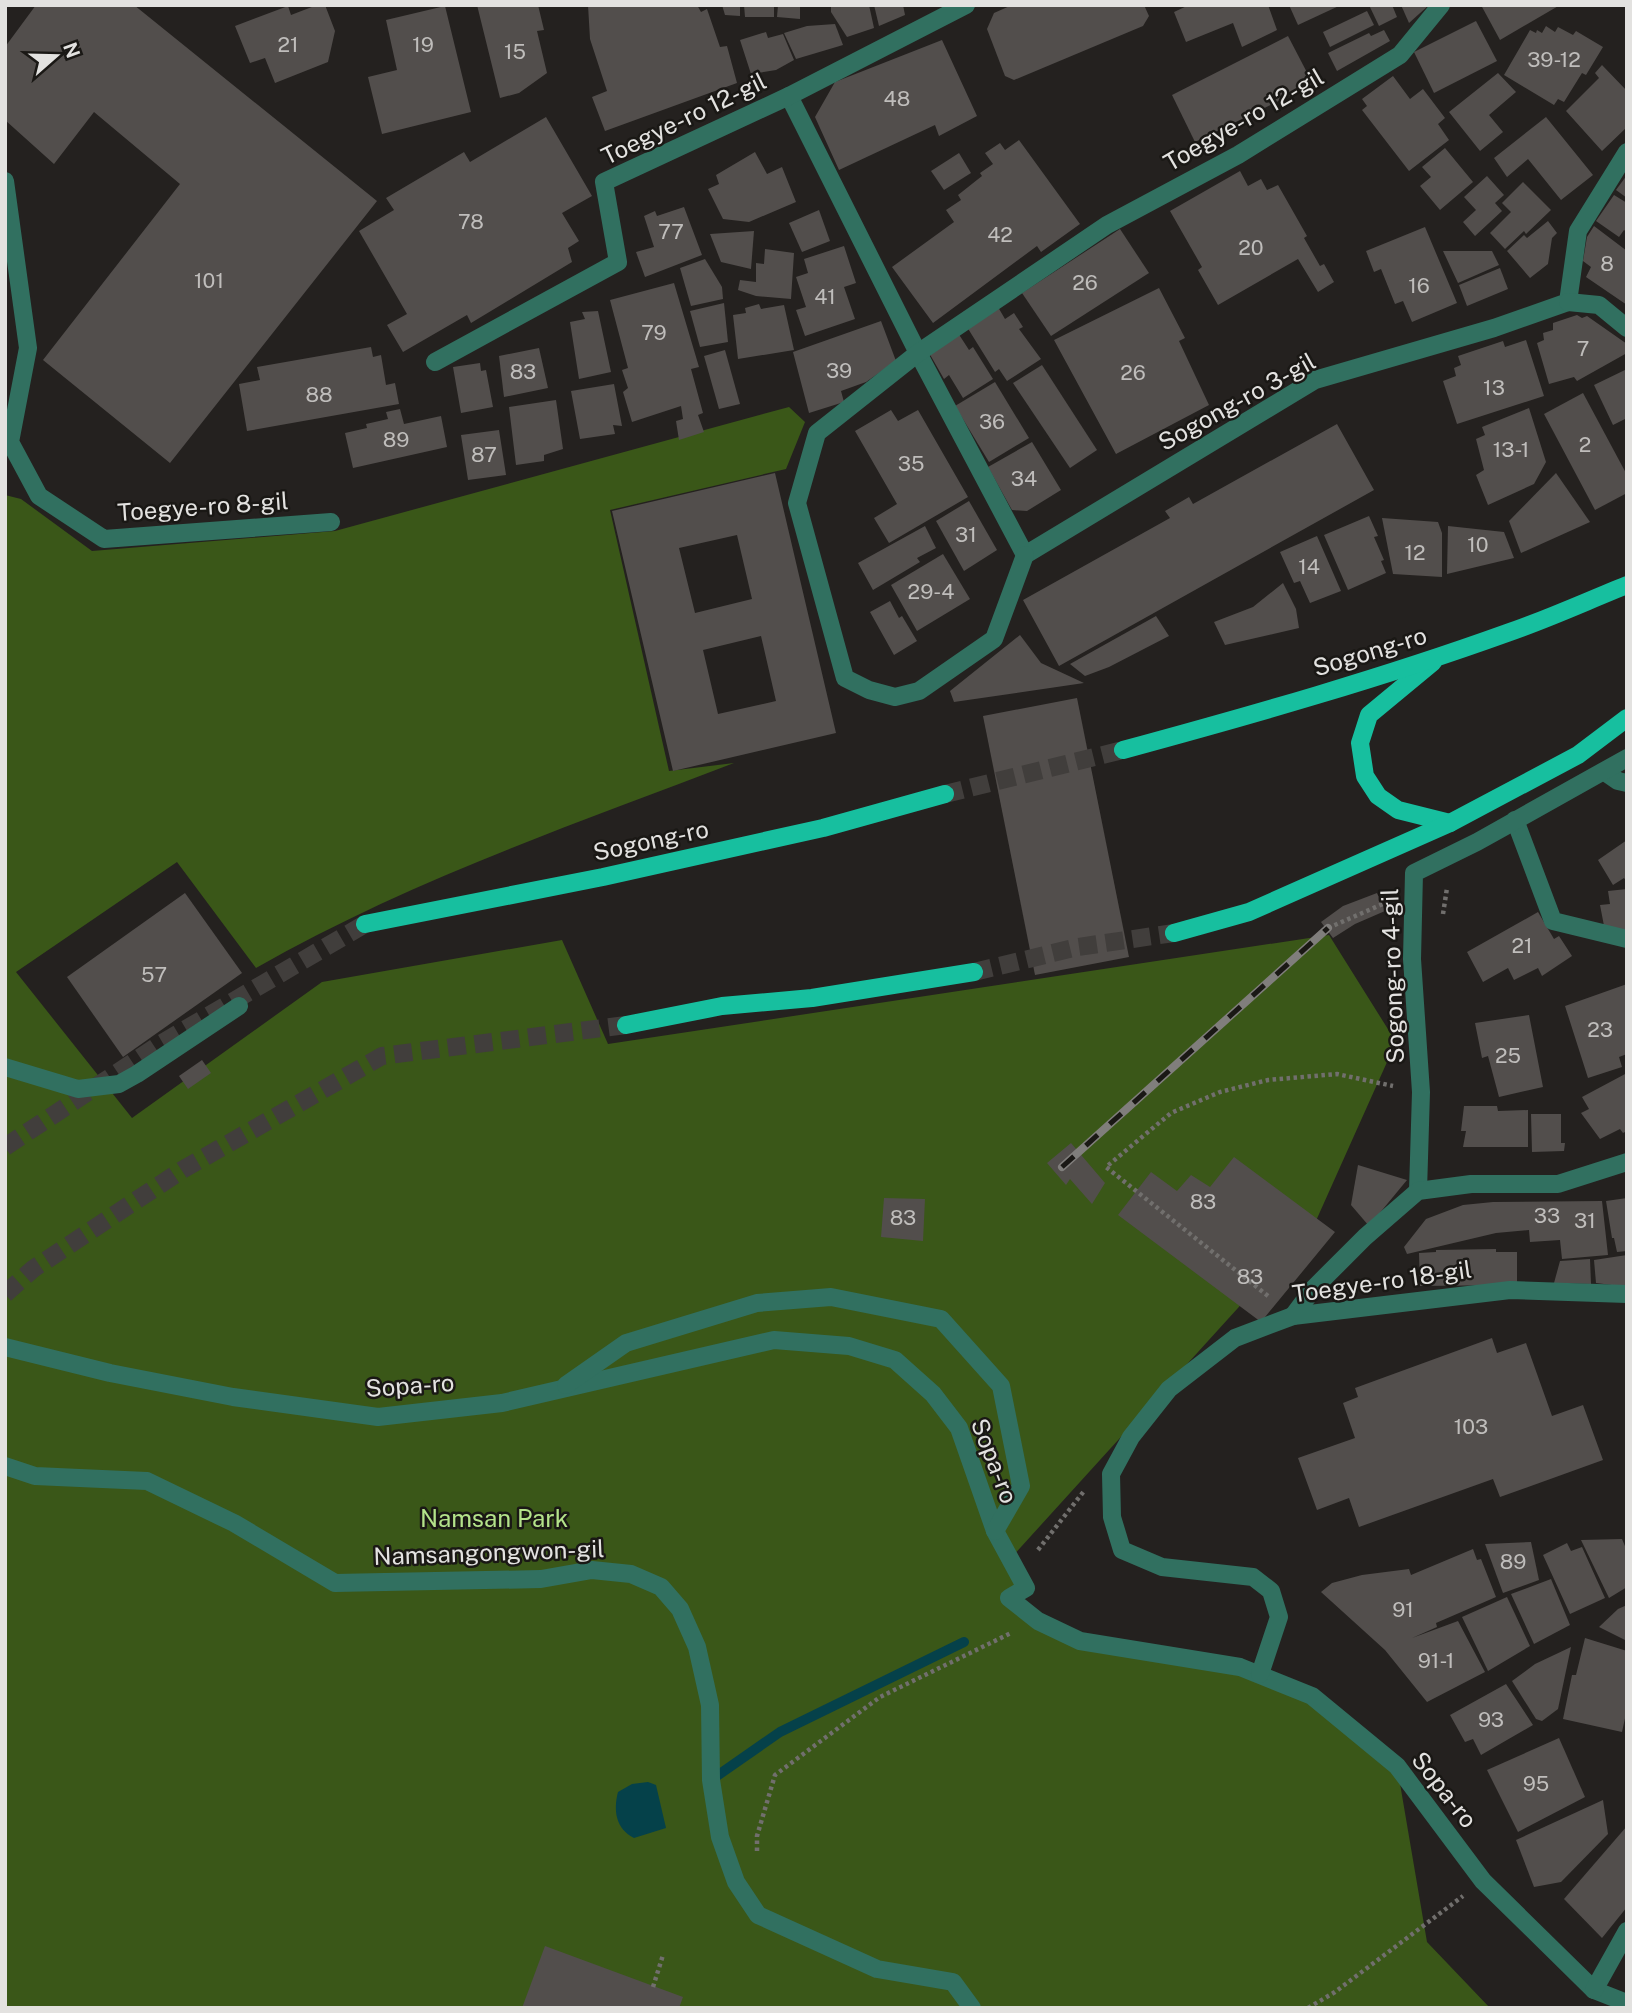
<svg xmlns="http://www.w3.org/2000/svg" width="1632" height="2013" font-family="'Public Sans',sans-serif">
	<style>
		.forest { fill: #3a5718 }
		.water { fill: #05414a }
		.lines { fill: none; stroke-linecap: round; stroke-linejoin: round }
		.stream { stroke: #05414a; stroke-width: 10 }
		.building { fill: #524e4c; fill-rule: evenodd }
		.major-tunnel { stroke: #413e3c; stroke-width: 18; stroke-dasharray: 18 9; stroke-linecap: butt }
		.path { stroke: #716f6d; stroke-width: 4.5; stroke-dasharray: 3.5 3.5; stroke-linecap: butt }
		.minor { stroke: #317060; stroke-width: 18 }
		.major { stroke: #17bf9f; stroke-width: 18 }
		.rail-casing { stroke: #807e7c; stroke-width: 8 }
		.rail { stroke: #1a1815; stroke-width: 5; stroke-dasharray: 16; stroke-linecap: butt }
		.labels { text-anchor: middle; stroke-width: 5; stroke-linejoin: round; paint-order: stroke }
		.number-label { font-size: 21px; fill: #bfbdbb }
		.street-label { font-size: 24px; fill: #e3e2e0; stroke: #1a1815 }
		.park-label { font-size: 24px; fill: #b4e38a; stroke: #1a1815 }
	</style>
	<rect width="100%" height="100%" fill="#24211f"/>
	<path class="forest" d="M 789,407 L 805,422 L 786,469 L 610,510 L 669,771 L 734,763 C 572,825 406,882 256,968 L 177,862 L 16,972 L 132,1118 L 322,982 L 562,940 L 608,1044 L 1329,935 L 1396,1042 L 1315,1223 L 1011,1558 L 1026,1588 L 1010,1598 L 1080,1641 L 1240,1667 L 1312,1696 L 1397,1766 L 1427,1942 L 1490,2008 L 5,2008 L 5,495 L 21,499 L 92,551 L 335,531 Z"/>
	<path class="water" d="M 648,1782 L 656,1785 L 666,1828 L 634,1838 C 616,1829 613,1811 618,1792 L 632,1784 Z"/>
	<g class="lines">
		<polyline class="stream" points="711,1780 780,1732 964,1642"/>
	</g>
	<g class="building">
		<polygon points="36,5 134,5 377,201 170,463 43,360 180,184 94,112 54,164 5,120 5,47"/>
		<polygon points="317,5 325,5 335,31 328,62 275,83 265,58 250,63 235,26 288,6 291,15"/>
		<polygon points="477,5 538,5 544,30 537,31 547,73 519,93 500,98"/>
		<polygon points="588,5 697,5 701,12 707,9 720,47 727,46 737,83 605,131 592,97 607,91 590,39"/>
		<polygon points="722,5 740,5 740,16 725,15"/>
		<polygon points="744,5 774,5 774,17 745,17"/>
		<polygon points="778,5 800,5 800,19 777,17"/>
		<polygon points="831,5 869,5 874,28 847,37 831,12"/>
		<polygon points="874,5 903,5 905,15 879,26"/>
		<polygon points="1012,5 1144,5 1149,16 1143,26 1014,80 1005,76 987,29 994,13"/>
		<polygon points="1189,5 1268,5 1277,30 1242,47 1233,23 1186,42 1174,12"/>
		<polygon points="1289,5 1341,5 1298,25"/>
		<polygon points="1369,5 1392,5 1397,17 1379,26"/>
		<polygon points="1401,5 1429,5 1409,23"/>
		<polygon points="1481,5 1560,5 1500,40"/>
		<polygon points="445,6 471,112 382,134 368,77 397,70 386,20"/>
		<polygon points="1367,11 1374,25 1330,47 1323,32"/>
		<polygon points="1476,21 1497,61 1434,93 1414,52"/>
		<polygon points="835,24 843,45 796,59 784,33 807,26"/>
		<polygon points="1546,26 1555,32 1558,27 1573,35 1576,31 1603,47 1586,75 1582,73 1564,102 1558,99 1554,105 1504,75 1530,30 1536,33 1537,30 1542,33"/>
		<polygon points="1384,30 1390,41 1337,71 1328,53 1369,33 1371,36"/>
		<polygon points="766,32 768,38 783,34 794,60 776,70 751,74 740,40"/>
		<polygon points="1288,36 1313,84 1195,142 1172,95"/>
		<polygon points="942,40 977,116 939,136 935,125 839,170 815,117 835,82"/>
		<polygon points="1602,65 1627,91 1625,100 1627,103 1627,127 1602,151 1566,111 1599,78 1595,73"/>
		<polygon points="1498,73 1516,92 1489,115 1503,132 1480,151 1449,112"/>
		<polygon points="1393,76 1410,99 1423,89 1445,118 1438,124 1449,140 1409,171 1362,110 1367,106 1362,99"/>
		<polygon points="546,117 592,196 562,213 579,241 568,248 572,262 471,323 467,315 403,352 387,325 407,314 359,231 394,210 386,198 464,152 470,162"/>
		<polygon points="1546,117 1593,175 1561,200 1528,159 1507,177 1494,158"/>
		<polygon points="1019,140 1080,224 1041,252 1037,246 933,323 892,267 954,222 946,210 961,200 958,195 982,176 980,173 993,164 985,153 1000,143 1005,150"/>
		<polygon points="1445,148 1473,182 1440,210 1420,186 1431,177 1422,167"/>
		<polygon points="755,152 767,174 782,167 796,202 749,222 723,219 708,189 719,184 716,175"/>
		<polygon points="959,153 971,173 944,190 931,171"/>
		<polygon points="1240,171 1248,186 1261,179 1267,190 1278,185 1307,236 1304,238 1320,266 1324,264 1334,282 1318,292 1298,259 1218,305 1198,270 1202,267 1170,211"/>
		<polygon points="1627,175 1627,198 1616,190"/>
		<polygon points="1487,176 1504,195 1495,203 1502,211 1475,236 1463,222 1476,210 1464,197"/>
		<polygon points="1523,182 1551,210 1526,234 1524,231 1505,249 1490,233 1511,212 1502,203"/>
		<polygon points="1614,195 1627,203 1627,232 1624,230 1619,237 1596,221"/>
		<polygon points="684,207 702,255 645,277 636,252 654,247 644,216 655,211 657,216"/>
		<polygon points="819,210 830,241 802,252 789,223"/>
		<polygon points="1548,221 1557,233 1552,238 1548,264 1530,278 1507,251 1524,235 1527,238"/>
		<polygon points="1594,226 1627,251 1627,305 1586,277 1591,267 1583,261 1587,237"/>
		<polygon points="1425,227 1457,303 1412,322 1403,301 1395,304 1381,269 1374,272 1366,251"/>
		<polygon points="1120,229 1149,273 1051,336 1022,293"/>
		<polygon points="754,231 751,269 721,262 710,234"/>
		<polygon points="844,246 856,283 844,287 855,319 805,336 796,310 806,307 796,277 808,273 804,259"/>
		<polygon points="765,249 794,253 791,299 756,296 738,290 740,280 756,282 756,263 764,264"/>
		<polygon points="1443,251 1492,251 1499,265 1458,283"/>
		<polygon points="705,259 722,287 723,299 691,306 680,268"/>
		<polygon points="1500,268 1508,289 1467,306 1459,285"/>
		<polygon points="674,283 699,367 691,369 703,413 698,415 704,432 679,440 676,421 683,419 681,406 632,422 623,392 628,388 622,370 628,368 610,300"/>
		<polygon points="1159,288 1185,338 1179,341 1209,405 1116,454 1054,340"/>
		<polygon points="724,303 728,342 700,347 690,311"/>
		<polygon points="759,304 761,309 784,305 794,350 738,359 733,315 746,313 745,308"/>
		<polygon points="998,307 1005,319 1014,313 1023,327 1019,329 1041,359 1007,381 999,369 995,372 967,327"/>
		<polygon points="598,311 611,372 579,379 570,322 585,319 582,312"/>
		<polygon points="1577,315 1582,318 1587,316 1627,344 1627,353 1577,381 1574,377 1549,384 1537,343 1544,340 1543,333 1553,330 1553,323"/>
		<polygon points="881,321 896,361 866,382 841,391 844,402 809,413 793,352"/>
		<polygon points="958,333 969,350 973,347 993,379 963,398 949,375 944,379 928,351"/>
		<polygon points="1526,340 1544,396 1457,424 1443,381 1456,376 1454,368 1461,365 1458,356 1503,341 1505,347"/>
		<polygon points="371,347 373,357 381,355 386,385 395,383 399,404 247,431 239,384 260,380 257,367"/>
		<polygon points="539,348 548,388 504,397 499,356"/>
		<polygon points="725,350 740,404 719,409 704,356"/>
		<polygon points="480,363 481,371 486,370 493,407 461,413 453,367"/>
		<polygon points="1042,365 1097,450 1070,468 1013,383"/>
		<polygon points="1627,369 1627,418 1613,425 1594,385"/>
		<polygon points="995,382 1029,438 989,462 955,406"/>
		<polygon points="614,384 622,426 613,425 615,434 580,439 571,391"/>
		<polygon points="1583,393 1627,475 1627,493 1595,510 1544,414"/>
		<polygon points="556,400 563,449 544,455 544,461 516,465 509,407"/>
		<polygon points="1529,408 1546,462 1534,484 1488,505 1476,475 1484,470 1476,439 1485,435 1482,427"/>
		<polygon points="400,409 404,424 441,416 447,447 353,468 345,433 367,428 366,424 388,419 386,412"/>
		<polygon points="891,410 898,421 918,410 968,497 889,543 874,518 897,504 855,431"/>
		<polygon points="1337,424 1374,490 1059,666 1023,600 1170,518 1165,511 1189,497 1193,504"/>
		<polygon points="499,430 506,475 468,480 461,435"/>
		<polygon points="1032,442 1061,490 1027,511 1012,510 988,467"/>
		<path d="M 775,473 L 836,733 L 673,771 L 612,511 ZM 737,535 L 752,599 L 695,613 L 679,548 ZM 761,636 L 776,701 L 718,714 L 703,650 Z"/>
		<polygon points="1556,473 1590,522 1521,553 1509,521"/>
		<polygon points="969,501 997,550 964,571 936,521"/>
		<polygon points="1369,516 1378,536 1374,537 1384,560 1381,561 1386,573 1348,590 1324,535"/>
		<polygon points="1382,518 1438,522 1442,533 1442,577 1393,574"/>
		<polygon points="925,526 936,548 917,558 920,562 873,590 858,563"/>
		<polygon points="1448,526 1504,532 1514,558 1447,574"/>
		<polygon points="1317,536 1341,591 1310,603 1300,581 1294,583 1280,552"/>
		<polygon points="943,554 970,599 917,631 891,585"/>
		<polygon points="1283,583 1296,609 1299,628 1225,645 1214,622 1253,607"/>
		<polygon points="890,601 899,618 902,616 917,641 894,655 870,612"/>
		<polygon points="1156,616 1169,636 1109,667 1085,676 1070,664"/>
		<polygon points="1020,635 1041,663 1084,683 954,702 950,691"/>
		<polygon points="1077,698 1129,957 1035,975 983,716"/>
		<polygon points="1627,840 1627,882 1624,878 1613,885 1598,860"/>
		<polygon points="1627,889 1627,933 1605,931 1600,905 1610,904 1608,891"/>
		<polygon points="185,893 242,973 123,1057 67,977"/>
		<polygon points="1377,893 1385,911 1355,924 1333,938 1321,922 1343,906"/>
		<polygon points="1538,912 1554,939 1559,936 1572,956 1542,976 1538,968 1514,980 1508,968 1483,982 1467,952"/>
		<polygon points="1627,984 1627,1054 1619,1057 1622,1067 1588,1078 1565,1006"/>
		<polygon points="1529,1015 1543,1087 1499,1097 1488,1056 1482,1058 1475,1023"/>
		<polygon points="202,1060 211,1073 188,1089 179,1076"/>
		<polygon points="1627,1073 1627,1131 1623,1133 1620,1129 1600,1139 1581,1113 1589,1109 1582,1097"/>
		<polygon points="1464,1106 1497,1106 1498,1111 1528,1110 1528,1147 1463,1147 1466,1131 1461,1131"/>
		<polygon points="1531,1114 1561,1114 1561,1143 1565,1143 1564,1151 1532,1152"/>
		<polygon points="1071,1143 1105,1183 1092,1204 1070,1179 1066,1185 1047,1163"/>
		<polygon points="1234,1157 1335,1232 1261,1322 1118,1215 1151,1172 1177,1191 1191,1175 1210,1187"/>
		<polygon points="1358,1165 1407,1180 1369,1226 1351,1205"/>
		<polygon points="884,1198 925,1199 923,1241 881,1237"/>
		<polygon points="1627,1198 1627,1251 1617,1252 1614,1238 1612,1238 1606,1201"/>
		<polygon points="1602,1201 1608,1255 1562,1259 1560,1240 1530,1242 1529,1230 1496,1233 1407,1254 1404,1247 1426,1219 1463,1205 1493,1202"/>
		<polygon points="1496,1249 1496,1252 1517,1252 1517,1285 1420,1286 1419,1253 1436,1252 1436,1250"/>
		<polygon points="1627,1255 1627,1287 1596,1283 1594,1260"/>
		<polygon points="1590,1259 1591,1284 1554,1283 1560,1261"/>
		<polygon points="1492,1338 1497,1353 1526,1343 1552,1416 1583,1405 1603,1460 1500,1497 1493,1479 1359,1527 1349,1498 1317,1510 1298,1458 1355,1438 1343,1403 1358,1397 1355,1388"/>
		<polygon points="1622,1539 1627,1551 1627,1587 1609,1598 1581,1540"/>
		<polygon points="1531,1542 1539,1580 1503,1593 1485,1544"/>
		<polygon points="1567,1543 1571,1551 1582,1547 1605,1598 1570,1614 1543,1555"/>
		<polygon points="1473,1549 1477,1560 1481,1559 1496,1597 1436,1623 1437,1627 1412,1638 1458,1621 1485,1672 1427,1702 1385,1650 1321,1592 1332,1583 1362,1575 1409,1569 1411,1575"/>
		<polygon points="1551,1579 1570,1625 1534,1644 1511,1594"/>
		<polygon points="1507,1597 1530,1646 1488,1671 1462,1617"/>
		<polygon points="1627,1605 1627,1641 1599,1627 1618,1609"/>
		<polygon points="1585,1638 1627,1651 1627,1709 1622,1732 1563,1719 1572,1675 1576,1675"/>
		<polygon points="1571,1647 1558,1709 1542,1721 1536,1719 1512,1681 1535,1664"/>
		<polygon points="1506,1684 1533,1725 1481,1755 1473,1739 1465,1742 1450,1715"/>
		<polygon points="1559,1738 1585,1797 1518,1832 1487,1770"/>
		<polygon points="1603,1800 1608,1834 1561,1882 1534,1887 1516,1840"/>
		<polygon points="1627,1826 1627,1907 1602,1938 1564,1899"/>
		<polygon points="545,1946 683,1997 679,2008 522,2008"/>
	</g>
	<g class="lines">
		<g class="major-tunnel">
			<polyline points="945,794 1123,750"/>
			<polyline points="974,972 1078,947 1174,933"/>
			<polyline points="5,1147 162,1043 365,924"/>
			<polyline points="5,1294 33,1269 182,1170 382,1056 626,1025"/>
		</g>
		<g class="path">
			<polyline points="1443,914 1447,888"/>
			<polyline points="1328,928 1385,903"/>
			<polyline points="1268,1296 1106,1167 1171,1113 1220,1092 1268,1080 1337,1074 1393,1086"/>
			<polyline points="1038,1550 1084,1491"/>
			<polyline points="757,1851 757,1836 775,1775 880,1697 1011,1633"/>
			<polyline points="653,1987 663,1955"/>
			<polyline points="1308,2008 1335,1992 1463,1896"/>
		</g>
		<g class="minor">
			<polyline points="789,96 918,353 1025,555 1315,380 1494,328 1568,302 1578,231 1627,152"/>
			<polyline points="5,181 28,348 10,442 39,496 104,539 331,522"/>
			<polyline points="1568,302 1599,305 1627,328"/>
			<polyline points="435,362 618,262 604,182 789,96 966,5"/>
			<polyline points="1025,555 994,639 919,691 895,697 869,690 845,678 797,503 817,433 918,353 1107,225 1238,155 1400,55 1441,5"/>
			<polyline points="1605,772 1618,781 1627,783"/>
			<polyline points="1515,820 1553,921 1627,939"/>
			<polyline points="5,1067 78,1089 119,1084 137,1074 239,1006"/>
			<polyline points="1418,1191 1421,1092 1412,959 1414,873 1477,842 1627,758"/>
			<polyline points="1293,1316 1314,1288 1365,1237 1418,1191 1471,1184 1558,1184 1627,1162"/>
			<polyline points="5,1347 110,1373 233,1397 378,1417 502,1403 774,1340 849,1346 895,1360 933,1394 959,1428 995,1531 1026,1588 1009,1598 1038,1621 1080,1641 1240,1667 1312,1696 1397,1766 1483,1881 1594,1990 1627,2003"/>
			<polyline points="566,1385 626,1343 757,1303 831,1297 941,1319 1001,1386 1021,1486 995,1531"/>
			<polyline points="5,1466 35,1476 147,1481 234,1523 335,1583 541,1579 592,1570 631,1574 661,1587 680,1609 697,1647 710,1705 711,1780 720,1837 736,1882 758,1915 877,1969 953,1982 972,2008"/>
			<polyline points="1260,1674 1279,1617 1271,1591 1253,1577 1162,1567 1122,1550 1112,1517 1111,1474 1131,1437 1169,1389 1235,1338 1293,1316 1510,1290 1627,1294"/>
			<polyline points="1594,1990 1627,1931"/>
		</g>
		<g class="major">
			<polyline points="1433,662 1369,715 1360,743 1365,776 1378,796 1398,810 1450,823"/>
			<path d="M 1123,750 C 1252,715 1382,678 1507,633 C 1548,619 1587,601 1627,585"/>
			<polyline points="365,924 603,877 823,828 945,794"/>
			<polyline points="1174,933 1249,912 1450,823 1578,755 1627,718"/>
			<polyline points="626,1025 722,1006 812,998 974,972"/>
		</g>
		<g class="rail-casing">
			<polyline id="rail" points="1062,1167 1328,928"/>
		</g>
		<use href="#rail" class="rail"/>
	</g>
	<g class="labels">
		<g class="number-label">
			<text x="288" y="52">21</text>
			<text x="423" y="52">19</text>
			<text x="515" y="59">15</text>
			<text x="1554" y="67">39-12</text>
			<text x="897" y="106">48</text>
			<text x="471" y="229">78</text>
			<text x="671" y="239">77</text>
			<text x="1000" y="242">42</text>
			<text x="1251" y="255">20</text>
			<text x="1607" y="271">8</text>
			<text x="209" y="288">101</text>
			<text x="1085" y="290">26</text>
			<text x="1419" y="293">16</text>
			<text x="825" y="304">41</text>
			<text x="654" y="340">79</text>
			<text x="1583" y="356">7</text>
			<text x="839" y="378">39</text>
			<text x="523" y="379">83</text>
			<text x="1133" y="380">26</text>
			<text x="1494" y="395">13</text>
			<text x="319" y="402">88</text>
			<text x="992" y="429">36</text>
			<text x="396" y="447">89</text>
			<text x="1585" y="452">2</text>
			<text x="1511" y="457">13-1</text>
			<text x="484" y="462">87</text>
			<text x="911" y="471">35</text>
			<text x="1024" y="486">34</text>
			<text x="966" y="542">31</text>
			<text x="1478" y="552">10</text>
			<text x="1415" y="560">12</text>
			<text x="1309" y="574">14</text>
			<text x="931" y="599">29-4</text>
			<text x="1522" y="953">21</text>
			<text x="154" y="982">57</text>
			<text x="1600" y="1037">23</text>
			<text x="1508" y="1063">25</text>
			<text x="1203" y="1209">83</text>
			<text x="1547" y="1223">33</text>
			<text x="903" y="1225">83</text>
			<text x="1585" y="1228">31</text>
			<text x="1250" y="1284">83</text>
			<text x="1471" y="1434">103</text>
			<text x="1513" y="1569">89</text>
			<text x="1403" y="1617">91</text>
			<text x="1436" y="1668">91-1</text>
			<text x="1491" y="1727">93</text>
			<text x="1536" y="1791">95</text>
		</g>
		<g class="street-label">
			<text transform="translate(684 119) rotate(-26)" y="8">Toegye-ro 12-gil</text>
			<text transform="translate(1244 120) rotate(-30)" y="8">Toegye-ro 12-gil</text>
			<text transform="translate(1237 402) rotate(-29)" y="8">Sogong-ro 3-gil</text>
			<text transform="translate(203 507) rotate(-4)" y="8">Toegye-ro 8-gil</text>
			<text transform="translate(1370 652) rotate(-17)" y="8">Sogong-ro</text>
			<text transform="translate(651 841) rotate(-12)" y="8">Sogong-ro</text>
			<text transform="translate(1393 976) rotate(-92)" y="8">Sogong-ro 4-gil</text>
			<text transform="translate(1382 1282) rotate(-8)" y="8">Toegye-ro 18-gil</text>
			<text transform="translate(410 1386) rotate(-4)" y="8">Sopa-ro</text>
			<text transform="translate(994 1461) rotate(69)" y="8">Sopa-ro</text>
			<text transform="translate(489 1553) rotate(-2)" y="8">Namsangongwon-gil</text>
			<text transform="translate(1444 1790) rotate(52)" y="8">Sopa-ro</text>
		</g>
		<g class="park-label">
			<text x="494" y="1527">Namsan Park</text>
		</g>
	</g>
	<rect width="1632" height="2013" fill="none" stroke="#e3e2e0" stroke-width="14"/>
	<g transform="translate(56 56) rotate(70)" stroke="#1a1815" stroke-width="5" paint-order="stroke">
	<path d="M0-5L12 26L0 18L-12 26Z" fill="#e3e2e0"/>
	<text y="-10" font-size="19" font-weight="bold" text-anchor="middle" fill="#e3e2e0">N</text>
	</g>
</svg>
